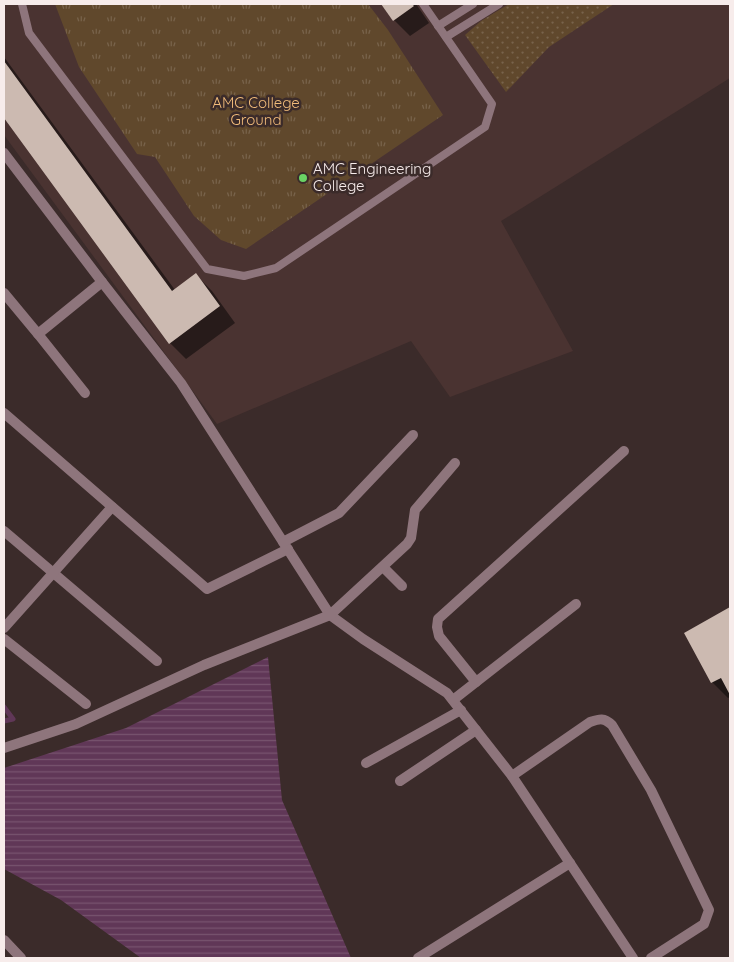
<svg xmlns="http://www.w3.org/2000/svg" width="734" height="962" font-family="Quicksand,sans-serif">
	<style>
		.built { fill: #4a3331 }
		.grass { fill: url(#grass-dots) }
		.park { fill: url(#park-tufts) }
		.water { fill: url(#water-rules) }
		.shadow { fill: #0007 }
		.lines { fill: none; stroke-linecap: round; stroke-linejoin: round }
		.stream { stroke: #603757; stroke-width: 5 }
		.building { fill: #ccbab1 }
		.lane { stroke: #8e757c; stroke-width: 8 }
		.street { stroke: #8e757c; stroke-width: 10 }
		.poi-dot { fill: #6ad364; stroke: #3b2b2a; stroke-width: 2 }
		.labels { text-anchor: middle; stroke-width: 5; stroke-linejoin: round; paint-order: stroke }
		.park-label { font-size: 15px; fill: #f2bc7a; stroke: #3b2b2a }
		.poi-label { font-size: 15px; fill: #f7eceb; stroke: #3b2b2a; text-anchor: start }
	</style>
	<defs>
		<pattern id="grass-dots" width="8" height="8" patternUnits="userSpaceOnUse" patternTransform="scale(1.25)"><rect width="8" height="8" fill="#60482c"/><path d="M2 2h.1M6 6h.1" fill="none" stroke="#78634b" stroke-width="1.8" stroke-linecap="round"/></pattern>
		<pattern id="park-tufts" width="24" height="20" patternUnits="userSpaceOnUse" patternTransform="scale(1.25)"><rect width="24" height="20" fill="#60482c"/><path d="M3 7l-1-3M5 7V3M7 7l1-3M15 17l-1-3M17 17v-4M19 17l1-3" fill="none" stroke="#78634b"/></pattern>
		<pattern id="water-rules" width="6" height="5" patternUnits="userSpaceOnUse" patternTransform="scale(1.25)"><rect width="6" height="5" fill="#603757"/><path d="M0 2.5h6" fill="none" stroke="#78546f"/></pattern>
	</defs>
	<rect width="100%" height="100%" fill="#3b2b2a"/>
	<polygon class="built" points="4,4 730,4 730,78 501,221 573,351 450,397 411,341 217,424 4,135"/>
	<polygon class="grass" points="509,4 614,4 549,47 506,92 465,35 481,21"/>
	<polygon class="park" points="55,4 368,4 388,30 443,115 246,249 221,240 194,216 155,157 137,154 79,67"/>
	<polygon class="water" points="268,657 282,800 351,958 141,958 61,900 4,869 4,768 126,728"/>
	<g class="shadow">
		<polygon points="382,4 416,4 429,23 410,36 394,20"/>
		<polygon points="4,57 175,290 196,275 212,291 235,323 186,359 170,343 4,116"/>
		<polygon points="730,609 730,697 728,698 712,682 685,634"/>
	</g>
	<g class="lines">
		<polyline class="stream" points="4,707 13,719 4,721"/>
	</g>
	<g class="building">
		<polygon points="381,4 412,4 414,6 393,21"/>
		<polygon points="4,61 172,291 196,273 220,306 169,344 4,118"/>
		<polygon points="730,607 730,695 721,678 711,683 684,633"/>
	</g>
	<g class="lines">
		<g class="lane">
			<polyline points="22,4 29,33 207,269 244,276 276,268 485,127 492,104 423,4"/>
			<polyline points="438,26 473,4"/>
			<polyline points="446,37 499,4"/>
		</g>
		<g class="street">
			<polyline points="4,153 102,282 181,383 330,615 363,639 447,693 512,776 633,958"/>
			<polyline points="4,293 38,334 102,282"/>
			<polyline points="38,334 85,393"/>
			<polyline points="4,413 207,589 288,549"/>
			<polyline points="4,531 157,661"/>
			<polyline points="283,542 339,513 413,435"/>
			<polyline points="383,567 402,586"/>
			<polyline points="4,628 112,507"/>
			<polyline points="4,639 86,704"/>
			<polyline points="476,682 439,636 437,627 438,619 624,451"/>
			<polyline points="453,700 576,604"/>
			<polyline points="4,748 76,724 204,665 330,615 407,544 411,538 415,510 455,463"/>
			<polyline points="366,763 461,710"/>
			<path d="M 512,776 L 590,722 C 599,719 604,717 612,725 L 651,790 L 709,910 L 704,924 L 651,958"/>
			<polyline points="400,781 476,730"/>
			<polyline points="4,940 21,958"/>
			<polyline points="418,958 570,863"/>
		</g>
	</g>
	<circle class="poi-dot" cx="303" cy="178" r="5"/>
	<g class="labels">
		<g class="park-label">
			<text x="256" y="108">AMC College<tspan x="256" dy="17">Ground</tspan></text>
		</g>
		<g class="poi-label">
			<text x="313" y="174">AMC Engineering<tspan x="313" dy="17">College</tspan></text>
		</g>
	</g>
	<rect width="734" height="962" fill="none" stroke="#f7eceb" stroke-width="10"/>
</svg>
